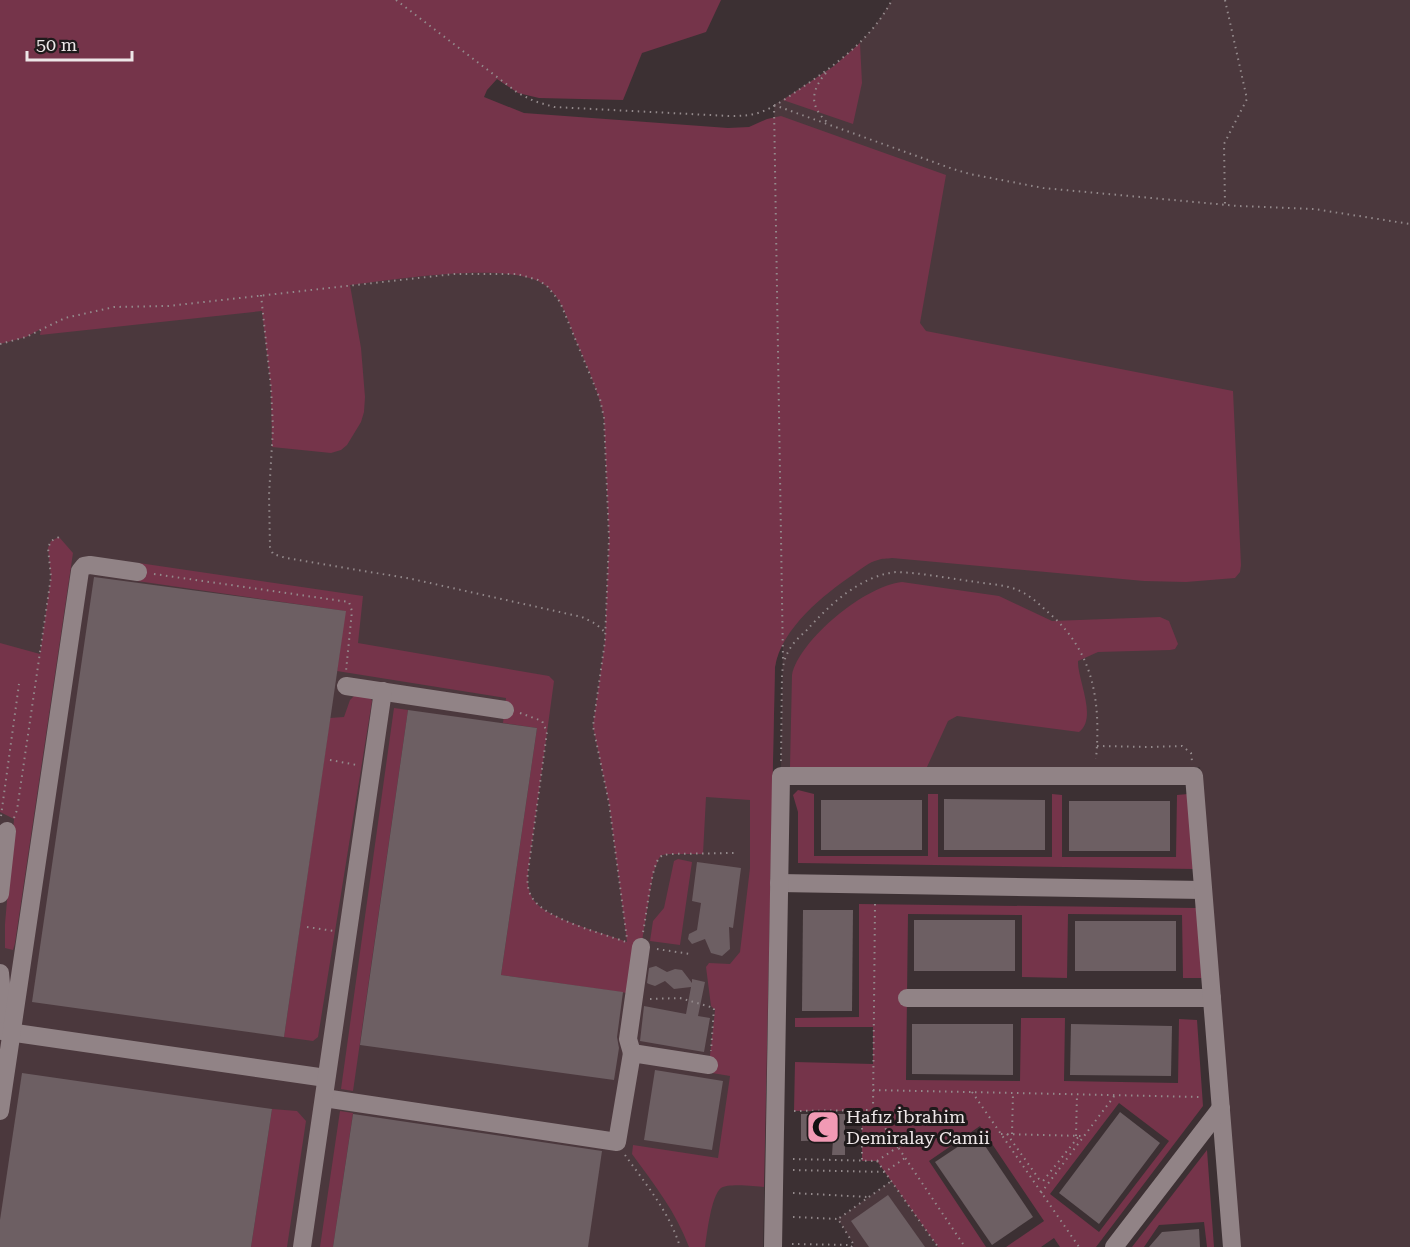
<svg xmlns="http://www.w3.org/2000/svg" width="1410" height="1247" font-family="'Roboto Serif',serif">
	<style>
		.built { fill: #4b383d }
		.green { fill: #75344a; fill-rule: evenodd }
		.building { fill: #6d5f63 }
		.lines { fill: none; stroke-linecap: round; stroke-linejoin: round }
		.path { stroke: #948a8c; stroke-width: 2; stroke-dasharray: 1.5 4.5; stroke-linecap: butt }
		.minor { stroke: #918386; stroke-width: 18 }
		.labels { text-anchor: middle; stroke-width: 6; stroke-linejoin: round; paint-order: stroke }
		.poi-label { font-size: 18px; fill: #ede6e7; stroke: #1f1a1b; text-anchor: start }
	</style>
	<rect width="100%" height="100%" fill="#3c3033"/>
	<g class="built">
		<polygon points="892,0 1410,0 1410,1247 1240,1247 1200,767 781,767 783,644 778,653 775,667 763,1247 0,1247 0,295 776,229 774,105 834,66 850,53 874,27"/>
		<polygon points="891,1181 938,1247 851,1247 854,1245 838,1219"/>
	</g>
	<g class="green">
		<path d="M 0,0 L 721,0 L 706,32 L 642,53 L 623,100 L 539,98 L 518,93 L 497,79 L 487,90 L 484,97 L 524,113 L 728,128 L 749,127 L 767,119 L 781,116 L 946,175 L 920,323 L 926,331 L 1233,391 L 1241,565 L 1240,572 L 1235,578 L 1186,582 L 1144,581 L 892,558 C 887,559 882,558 878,560 C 869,562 861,569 854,574 C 824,594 781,629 775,667 L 764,1187 C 755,1186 728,1183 721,1188 C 711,1196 707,1234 705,1247 L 689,1247 C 676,1212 654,1184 632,1154 L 633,1145 L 718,1158 L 730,1076 L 712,1073 L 709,1065 L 715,1010 L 711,1006 L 706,967 L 709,963 L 730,964 L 740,952 L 750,868 L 750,800 L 706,797 L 703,854 L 669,854 L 662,855 L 659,858 L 653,874 L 641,947 L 627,993 L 501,975 L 537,728 L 503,723 L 506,698 L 337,671 L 345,611 L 137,581 L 139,563 L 363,596 L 358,643 L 549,676 L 554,681 L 528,872 C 527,883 528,894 536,903 C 552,920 604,933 627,942 L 609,803 L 593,726 L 605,641 L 609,538 L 604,418 C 599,392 588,369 578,345 C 569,325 563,298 545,285 C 512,260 392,280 350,285 L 361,348 L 365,397 L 364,412 L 361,422 L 347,445 L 341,450 L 331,453 L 272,447 L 271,388 L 262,311 L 40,335 L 41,329 L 26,337 L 0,344 Z"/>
		<polygon points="860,43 862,83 853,124 783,100 834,66"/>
		<polygon points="59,537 73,553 15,943 13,950 5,948 5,924 14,819 0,812 0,643 40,654 51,577 48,548 51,541"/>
		<path d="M 902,582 L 999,596 L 1052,621 L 1160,617 L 1169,621 L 1178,644 L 1175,649 L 1170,650 L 1098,652 L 1078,661 C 1077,679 1098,718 1079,732 L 957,716 L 948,721 L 927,767 L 790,767 L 792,675 C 799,640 866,585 902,582 Z"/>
		<polygon points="355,695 370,697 372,701 318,1037 313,1041 284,1037 330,718 344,717 350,700"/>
		<polygon points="394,708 408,710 353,1091 341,1089"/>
		<polygon points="798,790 814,794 814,856 928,856 928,794 938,794 938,857 1052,857 1052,794 1062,795 1062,857 1176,857 1177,795 1188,794 1194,869 798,863 798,812 793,795"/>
		<polygon points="678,859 692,862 680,945 650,941 653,921 664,908 674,861"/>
		<path d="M 859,904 L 1197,908 L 1202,978 L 1183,978 L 1182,915 L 1068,914 L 1067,978 L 1022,977 L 1022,915 L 908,914 L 906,1080 L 1020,1081 L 1021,1018 L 1065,1018 L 1064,1081 L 1178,1083 L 1179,1019 L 1197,1020 L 1203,1106 L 1096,1247 L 1060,1247 L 1054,1238 L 1041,1247 L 1006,1247 L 1044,1221 L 980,1126 L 929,1161 L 986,1247 L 938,1247 L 877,1161 L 862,1161 L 862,1111 L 794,1111 L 795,1062 L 873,1064 L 873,1027 L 795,1027 L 795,1018 L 859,1017 ZM 1119,1103 L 1169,1141 L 1099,1232 L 1050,1194 Z"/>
		<polygon points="272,1109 297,1111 306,1121 287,1247 251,1247"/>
		<polygon points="340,1111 353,1113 333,1247 320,1247"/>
		<polygon points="1207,1150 1214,1247 1207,1247 1204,1222 1159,1225 1144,1247 1132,1247"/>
	</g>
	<g class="building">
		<polygon points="94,577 346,611 284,1037 32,1002"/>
		<polygon points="408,710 537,728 501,975 623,992 617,1037 619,1048 614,1080 360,1045"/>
		<polygon points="944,799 1045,800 1045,850 944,850"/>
		<rect x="821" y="800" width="101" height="50"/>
		<rect x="1069" y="801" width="101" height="50"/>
		<polygon points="697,862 741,868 733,928 729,927 730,949 722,956 711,953 705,939 692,944 688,939 689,934 697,930 701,903 692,901"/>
		<polygon points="803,910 853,910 852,1011 802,1011"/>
		<rect x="914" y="920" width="101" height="51"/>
		<rect x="1075" y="921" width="101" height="50"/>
		<polygon points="656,966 667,972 675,969 682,970 692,983 692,979 705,982 698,1016 710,1018 704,1052 640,1041 644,1006 686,1014 691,987 674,989 665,981 655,986 649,984 647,983 649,968"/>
		<polygon points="912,1024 1013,1024 1013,1075 912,1074"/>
		<polygon points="1071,1024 1172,1026 1171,1076 1070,1075"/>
		<polygon points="655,1070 723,1081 712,1150 644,1140"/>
		<polygon points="22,1073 272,1109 251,1247 0,1247 0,1220"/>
		<polygon points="1120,1112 1160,1143 1099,1224 1059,1193"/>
		<polygon points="353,1114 602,1151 588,1247 333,1247"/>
		<polygon points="801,1114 845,1114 845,1155 832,1155 833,1140 801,1141"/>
		<polygon points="977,1134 1033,1217 992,1245 935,1162"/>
		<polygon points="888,1195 925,1247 869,1247 851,1221"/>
		<polygon points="1199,1229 1200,1247 1149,1247 1162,1232"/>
	</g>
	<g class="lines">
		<g class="path">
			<path d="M 396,0 L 518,93 L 534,101 L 554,107 L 729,116 C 740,116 750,116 761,112 C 775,107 788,97 800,89 C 836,64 871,40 892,0"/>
			<polyline points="1225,0 1247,99 1224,144 1225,205"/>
			<path d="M 826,73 C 811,90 809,106 827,122"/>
			<polyline points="774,105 953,169 970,174 1043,188 1238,206 1314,209 1410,224"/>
			<polyline points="774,105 783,660"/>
			<polyline points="261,295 271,388 273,428 269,495 270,547 273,554 286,558 412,579 582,617 596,624 605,632"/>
			<polyline points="0,344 26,337 65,318 114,307 168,306 454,274 517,274 538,280 547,286 560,302 600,399 604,418 609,538 605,641 593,726 609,803 627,939"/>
			<polyline points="154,574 349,602 352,611 346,671"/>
			<path d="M 520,713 L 542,721 L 547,732 L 528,872 C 527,881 527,891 533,899 C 548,920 601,933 626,942"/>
			<polyline points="1097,746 1151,747 1182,746 1191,753 1192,761"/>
			<polyline points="330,760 357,765"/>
			<path d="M 781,761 L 782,674 C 783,666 784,659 788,652 C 792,644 799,637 806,631 C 829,605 861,575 897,572 C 922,573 946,578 970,581 C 986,584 1005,584 1020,591 C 1031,596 1040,605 1049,613 C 1094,652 1101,702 1096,759"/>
			<polyline points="1,816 19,684"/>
			<polyline points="14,818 17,810 51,577 48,548 51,541 59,537"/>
			<polyline points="875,904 873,1110 965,1247"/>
			<polyline points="307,927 334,931"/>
			<path d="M 643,932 C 646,919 651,865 660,857 C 663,855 665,855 669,854 L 734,853"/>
			<polyline points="657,949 690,954"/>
			<polyline points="650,999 680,998 714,1008 711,1051"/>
			<polyline points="873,1090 1202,1097"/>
			<polyline points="972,1092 1079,1247"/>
			<polyline points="862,1110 862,1161"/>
			<polyline points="794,1111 873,1110"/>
			<polyline points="1001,1134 1084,1136"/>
			<polyline points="1007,1134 1039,1179 1043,1181 1079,1136"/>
			<polyline points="1012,1134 1013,1093"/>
			<polyline points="1076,1136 1077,1094"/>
			<path d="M 625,1155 C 645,1183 670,1213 680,1247"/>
			<polyline points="793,1159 877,1161 898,1147"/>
			<polyline points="877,1161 938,1247"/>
			<polyline points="793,1170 885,1172 905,1158"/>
			<polyline points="793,1193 868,1197"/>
			<polyline points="1041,1193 1115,1095"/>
			<polyline points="793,1217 838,1219"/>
			<polyline points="792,1244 852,1245"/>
			<polyline points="851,1247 854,1245 838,1219 890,1182"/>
		</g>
		<g class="minor">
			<polyline points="346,686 505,710"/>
			<polyline points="779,883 1203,890"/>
			<polyline points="0,894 7,831"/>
			<polyline points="0,973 5,1030"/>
			<polyline points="907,998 1212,998"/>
			<polyline points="2,1031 326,1078"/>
			<polyline points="632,1053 628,1039 641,947"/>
			<polyline points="324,1098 617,1142 632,1053 709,1065"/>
			<polyline points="0,1111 80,571 84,566 90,565 138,572"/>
			<polyline points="302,1247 383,691"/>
			<polyline points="773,1247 781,776 1194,776 1232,1247"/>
			<polyline points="1114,1247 1221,1108"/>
		</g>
	</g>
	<defs>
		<g id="mosque-square" transform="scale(1.725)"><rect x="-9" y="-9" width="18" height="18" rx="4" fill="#f19ab4" stroke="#1f1a1b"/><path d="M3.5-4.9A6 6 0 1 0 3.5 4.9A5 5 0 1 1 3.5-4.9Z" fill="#111"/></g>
	</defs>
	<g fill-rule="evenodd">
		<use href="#mosque-square" x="823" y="1127"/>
	</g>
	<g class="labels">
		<g class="poi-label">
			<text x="846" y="1123">Hafız İbrahim<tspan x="846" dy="21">Demiralay Camii</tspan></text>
		</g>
	</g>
	<path d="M27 51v9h105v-9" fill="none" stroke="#ede6e7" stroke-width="3"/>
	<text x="36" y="51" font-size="18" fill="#ede6e7" stroke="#1f1a1b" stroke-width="4.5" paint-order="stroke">50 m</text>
</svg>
